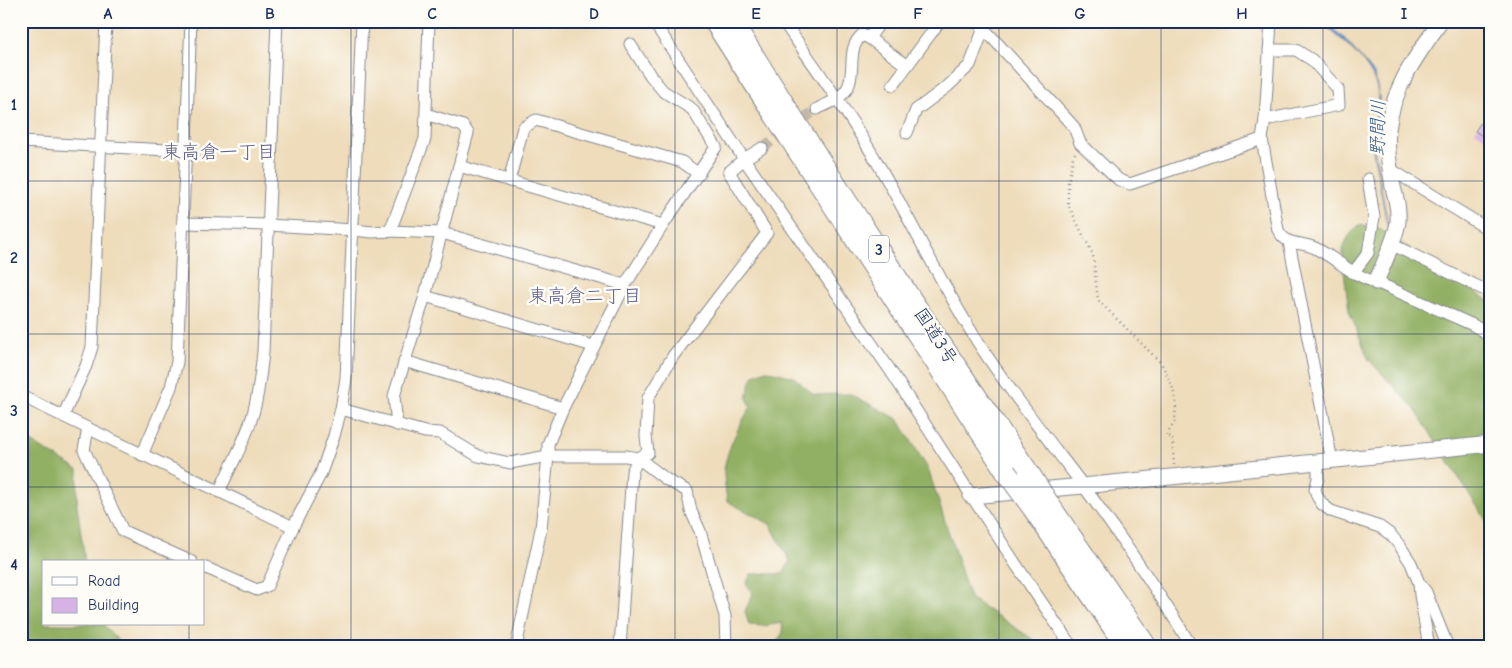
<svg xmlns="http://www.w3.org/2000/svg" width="1512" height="668" font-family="'Comic Neue','Klee One',sans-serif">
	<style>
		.forest { fill: #92b063; stroke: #567060 }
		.water { fill: #609fd2; stroke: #3e6798 }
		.building { fill: #d6b3e4 }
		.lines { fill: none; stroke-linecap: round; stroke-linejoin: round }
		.minor-tunnel { stroke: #c4b9a8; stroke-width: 11; stroke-dasharray: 11 5.5; stroke-linecap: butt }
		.minor-casing { stroke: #84868c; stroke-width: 13 }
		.tertiary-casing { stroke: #84868c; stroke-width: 17 }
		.trunk-casing { stroke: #84868c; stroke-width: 22 }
		.path { stroke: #84868c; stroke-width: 2.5; stroke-dasharray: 1 4; stroke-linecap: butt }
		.minor { stroke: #fff; stroke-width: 11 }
		.tertiary { stroke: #fff; stroke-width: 15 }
		.trunk { stroke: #fff; stroke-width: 20 }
		.trunk-bridge-casing { stroke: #84868c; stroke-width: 22; stroke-linecap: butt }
		.trunk-bridge { stroke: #fff; stroke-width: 20 }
		.grid { fill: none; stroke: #1b2f5e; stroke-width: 1; stroke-opacity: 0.55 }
		.labels { text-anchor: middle; stroke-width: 5; stroke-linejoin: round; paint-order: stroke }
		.shield { fill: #fdfcf7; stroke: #5f6c8c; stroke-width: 1 }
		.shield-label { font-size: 16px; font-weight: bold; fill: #1b2f5e }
		.street-label { font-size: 18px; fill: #1b2f5e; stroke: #fdfcf7 }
		.water-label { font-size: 19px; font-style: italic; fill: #375c8c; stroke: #fdfcf7 }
		.neighbourhood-label { font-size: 19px; fill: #5c5d8d; stroke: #fdfcf7 }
		.neatline { fill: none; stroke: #1b2f5e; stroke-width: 2 }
		.grid-label { font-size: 16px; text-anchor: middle; font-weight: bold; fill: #1b2f5e }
	</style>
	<rect width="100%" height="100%" fill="#fdfcf7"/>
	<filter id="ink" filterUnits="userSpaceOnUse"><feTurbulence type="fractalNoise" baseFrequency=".02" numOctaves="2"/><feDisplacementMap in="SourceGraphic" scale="10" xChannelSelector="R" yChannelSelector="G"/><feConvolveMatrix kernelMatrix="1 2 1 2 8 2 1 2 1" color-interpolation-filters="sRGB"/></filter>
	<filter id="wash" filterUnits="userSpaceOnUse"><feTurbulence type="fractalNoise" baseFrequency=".0096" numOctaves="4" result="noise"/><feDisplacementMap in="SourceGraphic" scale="20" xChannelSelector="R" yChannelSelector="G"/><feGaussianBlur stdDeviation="1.12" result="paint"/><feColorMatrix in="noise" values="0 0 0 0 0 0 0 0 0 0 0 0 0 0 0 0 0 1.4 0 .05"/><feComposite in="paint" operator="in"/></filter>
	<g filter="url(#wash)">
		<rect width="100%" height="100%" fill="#eedcba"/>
		<g class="forest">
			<polygon points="1359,225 1378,228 1491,302 1491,528 1414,408 1369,360 1349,311 1343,263 1343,247 1349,236"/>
			<path d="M 766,370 L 794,377 L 814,395 L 850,394 L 898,419 L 928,469 L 970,598 L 1037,642 L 1037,647 L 771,647 L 774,646 L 783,633 L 782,623 L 764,626 L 749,625 L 745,611 L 753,594 L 746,584 L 751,574 L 783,574 L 790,561 L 770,524 L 727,501 C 726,492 724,482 724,473 C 725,453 740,423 751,407 L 747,398 L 751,381 L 754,375 Z"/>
			<polygon points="21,436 78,470 77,505 85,562 44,562 44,624 103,624 124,647 21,647"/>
		</g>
		<path class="water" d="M 1319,21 L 1322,21 L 1343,37 L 1375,75 L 1379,97 L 1379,113 L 1374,130 L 1374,149 L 1388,227 C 1384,209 1381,192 1378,174 C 1376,165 1373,156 1373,147 C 1372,130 1377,115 1378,98 C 1379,67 1340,38 1319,21 Z"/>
		<g id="blocks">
			<polygon class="building" points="1491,108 1491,142 1475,131"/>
		</g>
	</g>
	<g filter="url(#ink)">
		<use href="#blocks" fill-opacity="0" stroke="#84868c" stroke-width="1"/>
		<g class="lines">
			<polyline class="minor-tunnel" points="762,148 817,109"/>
			<g class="minor-casing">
				<g id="minor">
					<polyline points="653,21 744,159 890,370 1015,563 1072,647"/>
					<path d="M 783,21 C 817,70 852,118 881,169 C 914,227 943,287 979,344 C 1010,392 1047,438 1082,484 C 1121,537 1158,591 1192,647"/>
					<polyline points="977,21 1074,127 1080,143 1119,180 1130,184 1262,139"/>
					<path d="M 1271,21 L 1265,120 L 1262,139 L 1278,230 C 1287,247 1300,241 1315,248 C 1336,258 1352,276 1376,282 L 1473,325 L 1491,336"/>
					<polyline points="869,38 907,66"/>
					<polyline points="893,85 940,21"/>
					<path d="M 817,109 C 827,104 843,98 848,87 C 856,70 846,49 862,35 L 869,38 L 881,21"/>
					<polyline points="426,114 463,126 468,133 459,166"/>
					<polyline points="1265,120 1339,105 1338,89 1312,60 1296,50 1269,50"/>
					<polyline points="907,133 916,110 948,86 970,65 984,28"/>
					<polyline points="21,142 185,151"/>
					<polyline points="1390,169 1491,231"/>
					<polyline points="509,181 523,128 536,120 682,162 699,174"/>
					<polyline points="183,223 268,225 354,230 372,232 390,231 442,233 625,285"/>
					<polyline points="390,231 425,139 429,21"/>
					<polyline points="1289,242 1332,461"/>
					<polyline points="1391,244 1491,293"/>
					<polyline points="1353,273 1368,253 1374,217 1368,179"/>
					<polyline points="425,296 593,346"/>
					<polyline points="404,361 563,408"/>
					<polyline points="21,396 293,527"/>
					<polyline points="341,409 425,432 440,433 478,456 510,463 548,456 626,456 638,458 667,480 687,491 691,511 700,531 725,616 726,647"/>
					<polyline points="63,416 86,366 92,347 106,21"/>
					<polyline points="397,425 394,396 425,296 459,166 663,225"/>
					<polyline points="88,428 84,450 123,531 192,562"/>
					<polyline points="142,455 171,387 177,362 191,21"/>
					<polyline points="1318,462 1318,479 1315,489 1317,496 1322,504 1331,511 1380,527 1391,535 1400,546 1411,563 1419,583 1420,595 1429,647"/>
					<path d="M 219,492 C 231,465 247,438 254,410 C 259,391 261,371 263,352 L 277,21"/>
					<polyline points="204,567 257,590 267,586 293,527 321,473 334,436 341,409 346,378 362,21"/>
					<polyline points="1419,583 1426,592 1448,647"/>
					<polyline points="516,647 541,529 548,456 548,444 563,408 625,285 663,225 716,147 692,109 663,91 650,75 630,44"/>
					<polyline points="620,647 632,472 638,458 648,453 646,436 648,398 673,356 767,233 729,172 744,159 762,148"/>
				</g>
			</g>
			<g class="tertiary-casing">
				<g id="tertiary">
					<path d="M 1376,282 C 1382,267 1397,236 1398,221 C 1399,209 1396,198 1393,187 C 1390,168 1386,149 1388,130 C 1392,88 1417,55 1441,21"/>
					<polyline points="971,496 1083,486 1491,444"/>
				</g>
			</g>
			<g class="trunk-casing">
				<g id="trunk">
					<path d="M 714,21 C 810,172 910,321 1006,472"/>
					<path d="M 732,21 C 827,174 927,325 1029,473"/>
					<polyline points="1051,507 1147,647"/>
					<polyline points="1034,510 1126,647"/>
				</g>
			</g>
			<polyline class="path" points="1075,153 1073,157 1068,183 1068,204 1093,255 1098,300 1161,363 1172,385 1176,402 1175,421 1166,436 1172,437 1174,465"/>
			<use href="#minor" class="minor"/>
			<use href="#tertiary" class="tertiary"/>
			<use href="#trunk" class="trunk"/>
			<g class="trunk-bridge-casing">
				<g id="trunk-bridge">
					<polyline points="1006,472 1034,510"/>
					<polyline points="1029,473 1051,507"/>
				</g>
			</g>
			<use href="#trunk-bridge" class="trunk-bridge"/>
		</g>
	</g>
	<path class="grid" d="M 189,21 L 189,562M 351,21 L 351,647M 513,21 L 513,647M 675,21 L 675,647M 837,21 L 837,647M 999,21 L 999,647M 1161,21 L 1161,647M 1323,21 L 1323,647M 21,181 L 1491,181M 21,334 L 1491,334M 21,487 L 1491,487M 189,624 L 189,647"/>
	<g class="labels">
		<rect class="shield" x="869" y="235.5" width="20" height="27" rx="4"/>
		<g class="shield-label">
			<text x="879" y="255">3</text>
		</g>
		<g class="street-label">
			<text transform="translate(936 336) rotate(57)" y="6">国道3号</text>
		</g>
		<g class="water-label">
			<text transform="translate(1377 128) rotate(-89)" y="7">野間川</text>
		</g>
		<g class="neighbourhood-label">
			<text x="219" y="158">東高倉一丁目</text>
			<text x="585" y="302">東高倉二丁目</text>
		</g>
	</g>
	<rect width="1512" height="668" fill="none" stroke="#fdfcf7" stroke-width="55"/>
	<rect x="42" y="560" width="162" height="65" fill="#fdfcf7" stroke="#a3aaba"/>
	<rect x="52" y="577" width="25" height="8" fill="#ffffff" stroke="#a3aaba"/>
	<text x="88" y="586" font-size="15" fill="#1b2f5e">Road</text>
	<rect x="52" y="598" width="25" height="15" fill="#d6b3e4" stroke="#a3aaba"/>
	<text x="88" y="610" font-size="15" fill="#1b2f5e">Building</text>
	<rect x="28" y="28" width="1456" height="612" class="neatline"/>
	<g class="grid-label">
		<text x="108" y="19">A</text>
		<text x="270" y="19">B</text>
		<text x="432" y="19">C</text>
		<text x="594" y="19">D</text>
		<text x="756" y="19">E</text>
		<text x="918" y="19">F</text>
		<text x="1080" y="19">G</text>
		<text x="1242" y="19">H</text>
		<text x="1404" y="19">I</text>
		<text x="14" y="110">1</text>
		<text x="14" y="263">2</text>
		<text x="14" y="416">3</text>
		<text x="14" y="570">4</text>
	</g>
</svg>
